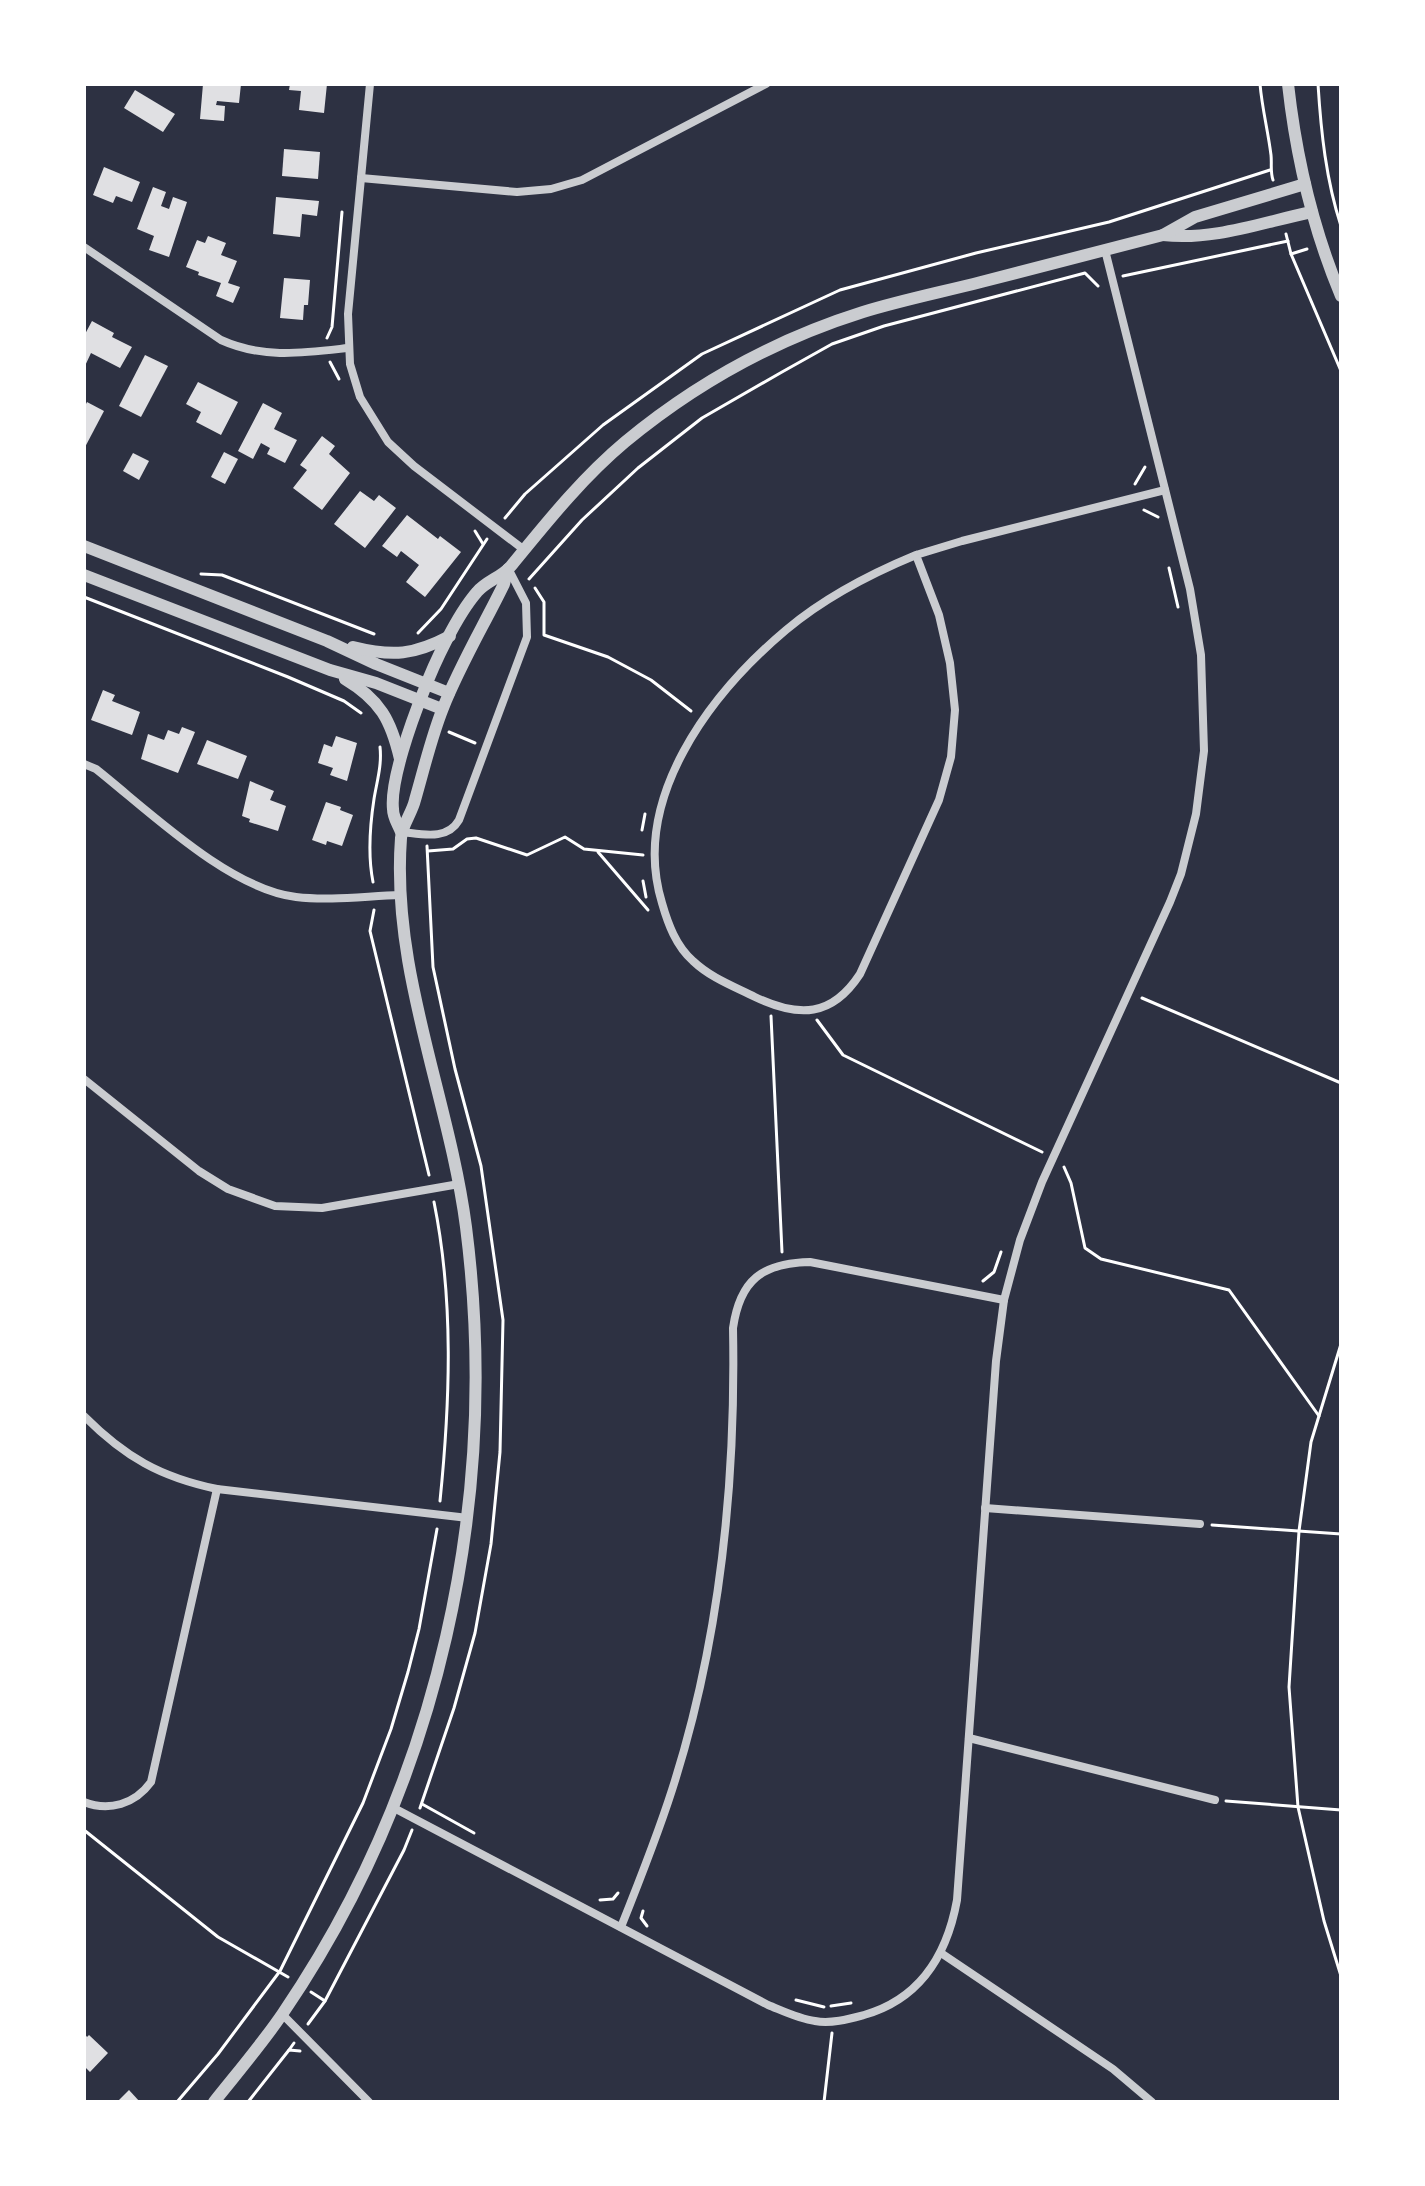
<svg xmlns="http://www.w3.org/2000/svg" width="1425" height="2186" font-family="Mulish,sans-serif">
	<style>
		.building { fill: #e0e0e3 }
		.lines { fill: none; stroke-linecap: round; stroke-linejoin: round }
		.path { stroke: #fff; stroke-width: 3 }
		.minor { stroke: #caccd0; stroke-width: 8 }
		.tertiary { stroke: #caccd0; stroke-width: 12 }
	</style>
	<rect width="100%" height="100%" fill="#2d3142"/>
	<g class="building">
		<polygon points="203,84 241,84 239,103 217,101 216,105 225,106 224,121 200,119"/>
		<polygon points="290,84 327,84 324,113 299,110 301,91 289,90"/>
		<polygon points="135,90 175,114 163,132 124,108"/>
		<polygon points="284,149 320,152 318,179 282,176"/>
		<polygon points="104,167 140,182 132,202 116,196 113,203 93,195"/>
		<polygon points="153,187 166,192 161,206 169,209 173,197 187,202 169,257 149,250 154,236 137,229"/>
		<polygon points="276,197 319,201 317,216 302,214 300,237 273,234"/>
		<polygon points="208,236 226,243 221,255 237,261 228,283 240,287 233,303 216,296 221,283 198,275 199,272 186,267 197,240 205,243"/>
		<polygon points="284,278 310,280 308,305 304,305 303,320 280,318"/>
		<polygon points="92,321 114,333 112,337 132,347 120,368 91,353 84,368 84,336"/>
		<polygon points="145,355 168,366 141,417 119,406"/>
		<polygon points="198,382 238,402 221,435 196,422 201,412 186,404"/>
		<polygon points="87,402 104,411 84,449 84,408"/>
		<polygon points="263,403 282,413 274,429 297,440 285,463 267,454 270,448 261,443 253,459 238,451"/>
		<polygon points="322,436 335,446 329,454 350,473 322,510 293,488 307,470 300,465"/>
		<polygon points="224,452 238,459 225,484 211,477"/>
		<polygon points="133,453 149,461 139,480 123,471"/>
		<polygon points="360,491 374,501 379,495 396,508 365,548 334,524"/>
		<polygon points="407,515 438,539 440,536 461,552 425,597 406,582 419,565 401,551 397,557 382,546"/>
		<polygon points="103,690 115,695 112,701 140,712 132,735 91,720"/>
		<polygon points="182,727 195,732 178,773 141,759 148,734 164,740 168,730 179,734"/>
		<polygon points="336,736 357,743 347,781 330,775 333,768 318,763 324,744 332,747"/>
		<polygon points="207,740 247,756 238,779 197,764"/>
		<polygon points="250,781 274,791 270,800 286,806 278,831 249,822 250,819 242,816"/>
		<polygon points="326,802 341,807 340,810 353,815 342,846 327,841 326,845 312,840"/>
		<polygon points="84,2033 87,2037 89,2035 108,2053 90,2072 84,2066"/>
		<polygon points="129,2090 140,2102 117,2102"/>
	</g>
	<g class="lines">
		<g class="path">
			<path d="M 1260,84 C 1262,108 1268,131 1271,155 C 1272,164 1270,171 1273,180"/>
			<path d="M 1318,84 C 1321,132 1326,180 1341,226"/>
			<polyline points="1286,234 1291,254 1341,371"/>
			<polyline points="1291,254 1307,249"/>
			<polyline points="1123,276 1288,241"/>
			<polyline points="327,338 332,327 342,212"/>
			<polyline points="330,362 339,379"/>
			<polyline points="1135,484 1145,467"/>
			<polyline points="1144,510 1158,517"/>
			<polyline points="505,518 525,494 603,425 702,354 840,290 976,253 1109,222 1270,170"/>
			<polyline points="475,531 483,544"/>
			<polyline points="1169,568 1178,607"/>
			<polyline points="201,574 222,575 374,634"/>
			<polyline points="529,579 582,520 638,468 702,418 782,372 832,344 884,326 1085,273 1098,286"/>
			<polyline points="535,588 544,602 544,635 608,657 651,680 691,711"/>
			<polyline points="84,597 288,677 344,701 361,713"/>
			<polyline points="418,633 441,609 487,539"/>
			<polyline points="449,732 475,743"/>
			<polyline points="642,830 645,814"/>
			<polyline points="428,851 453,849 467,839 476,838 527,855 565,837 584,849 643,855"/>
			<polyline points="598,852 648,910"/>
			<polyline points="643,881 646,897"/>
			<path d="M 373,882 C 368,857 370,825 374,799 C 377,781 382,765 380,747"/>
			<polyline points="374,910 370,931 429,1175"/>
			<polyline points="1142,998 1341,1083"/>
			<polyline points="771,1016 782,1252"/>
			<polyline points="817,1020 843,1055 1042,1152"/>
			<polyline points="1064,1167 1071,1183 1085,1248 1101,1259 1229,1290 1319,1416"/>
			<path d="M 434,1202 C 454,1301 450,1402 440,1501"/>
			<polyline points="983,1281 994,1272 1001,1252"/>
			<polyline points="1341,1344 1311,1442 1299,1531 1289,1687 1298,1807 1324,1921 1341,1976"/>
			<polyline points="1212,1525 1341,1534"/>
			<polyline points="1226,1801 1341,1810"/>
			<polyline points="422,1804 474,1833"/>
			<polyline points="420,1808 454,1708 475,1633 491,1544 500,1452 503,1320 481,1166 455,1069 433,967 427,846"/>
			<polyline points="84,1830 218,1937 288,1977"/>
			<polyline points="600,1900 613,1899 618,1893"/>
			<polyline points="643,1911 641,1918 647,1926"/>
			<polyline points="311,1992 325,2001"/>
			<polyline points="796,2000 824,2007"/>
			<polyline points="831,2006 851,2003"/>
			<polyline points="308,2024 325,2001 404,1850 412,1830"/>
			<polyline points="289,2050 294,2043"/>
			<polyline points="177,2102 218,2054 280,1971 363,1803 391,1729 408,1672 419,1629 437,1529"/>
			<polyline points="248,2102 289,2050 300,2051"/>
			<polyline points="824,2102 832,2033"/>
		</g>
		<g class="minor">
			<polyline points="370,84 348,314 350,364 360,397 388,442 414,466 523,549"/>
			<polyline points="361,178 517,192 551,189 582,180 766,84"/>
			<path d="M 84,247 L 221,340 C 263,359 303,353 348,348"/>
			<path d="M 916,555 C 870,574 824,598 786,630 C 710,694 630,799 662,903 C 668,924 676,946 693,961 C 711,978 733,986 755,997 C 799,1018 832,1017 860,974 L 939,800 L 951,757 L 955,710 L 950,663 L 939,615 L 916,555 L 962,541 L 1165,490"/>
			<path d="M 84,764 L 96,769 C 149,811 229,889 296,897 C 330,901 366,896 400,895"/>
			<path d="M 401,832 C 422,834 447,841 459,820 L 527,637 L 526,603 L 509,570"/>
			<polyline points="84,1079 199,1171 228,1189 275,1206 322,1208 459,1184"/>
			<path d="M 84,1416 C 125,1457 160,1477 217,1489 L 468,1518"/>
			<polyline points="985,1508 1200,1524"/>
			<polyline points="969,1738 1215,1800"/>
			<path d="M 84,1802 C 109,1812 135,1804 151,1782 L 217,1489"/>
			<path d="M 392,1807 L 768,2005 C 783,2011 799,2019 815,2021 C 831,2024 849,2019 864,2015 C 920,1999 947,1955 957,1900 L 996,1361 L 1004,1300 L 1020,1240 L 1042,1182 L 1170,902 L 1181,874 L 1196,814 L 1204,751 L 1201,655 L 1190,589 L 1105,250"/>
			<path d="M 621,1927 C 639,1882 657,1837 672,1790 C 720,1641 736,1484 733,1328 C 740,1280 762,1263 810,1262 L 1004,1300"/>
			<polyline points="941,1953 1113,2069 1152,2102"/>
			<polyline points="282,2014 369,2102"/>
		</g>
		<g class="tertiary">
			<path d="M 1288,84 C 1296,156 1313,229 1341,296"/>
			<path d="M 1163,235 C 1213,241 1263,222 1312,212"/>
			<polyline points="84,546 327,641 376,664 449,693"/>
			<polyline points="84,575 330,670 376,683 442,709"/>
			<path d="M 353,647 C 393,657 414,655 450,636"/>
			<path d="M 345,679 C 380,700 391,720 400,759"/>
			<path d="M 401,832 C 398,824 393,818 393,809 C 390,781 412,720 423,693 C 434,663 457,615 477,592 C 486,581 502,577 511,566 C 547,522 582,478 625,442 C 695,384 777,339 863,312 C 902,300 942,292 981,282 C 1041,266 1102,251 1163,235 L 1195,217 L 1305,184"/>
			<path d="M 214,2102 C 237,2073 262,2044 283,2013 C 439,1784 501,1501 466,1227 C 449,1097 391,971 401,838 C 402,825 412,813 415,800 C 424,769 431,738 443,708 C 460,665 484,625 504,584 L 508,569"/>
		</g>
	</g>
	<rect width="1425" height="2186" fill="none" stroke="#ffffff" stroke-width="172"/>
</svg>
